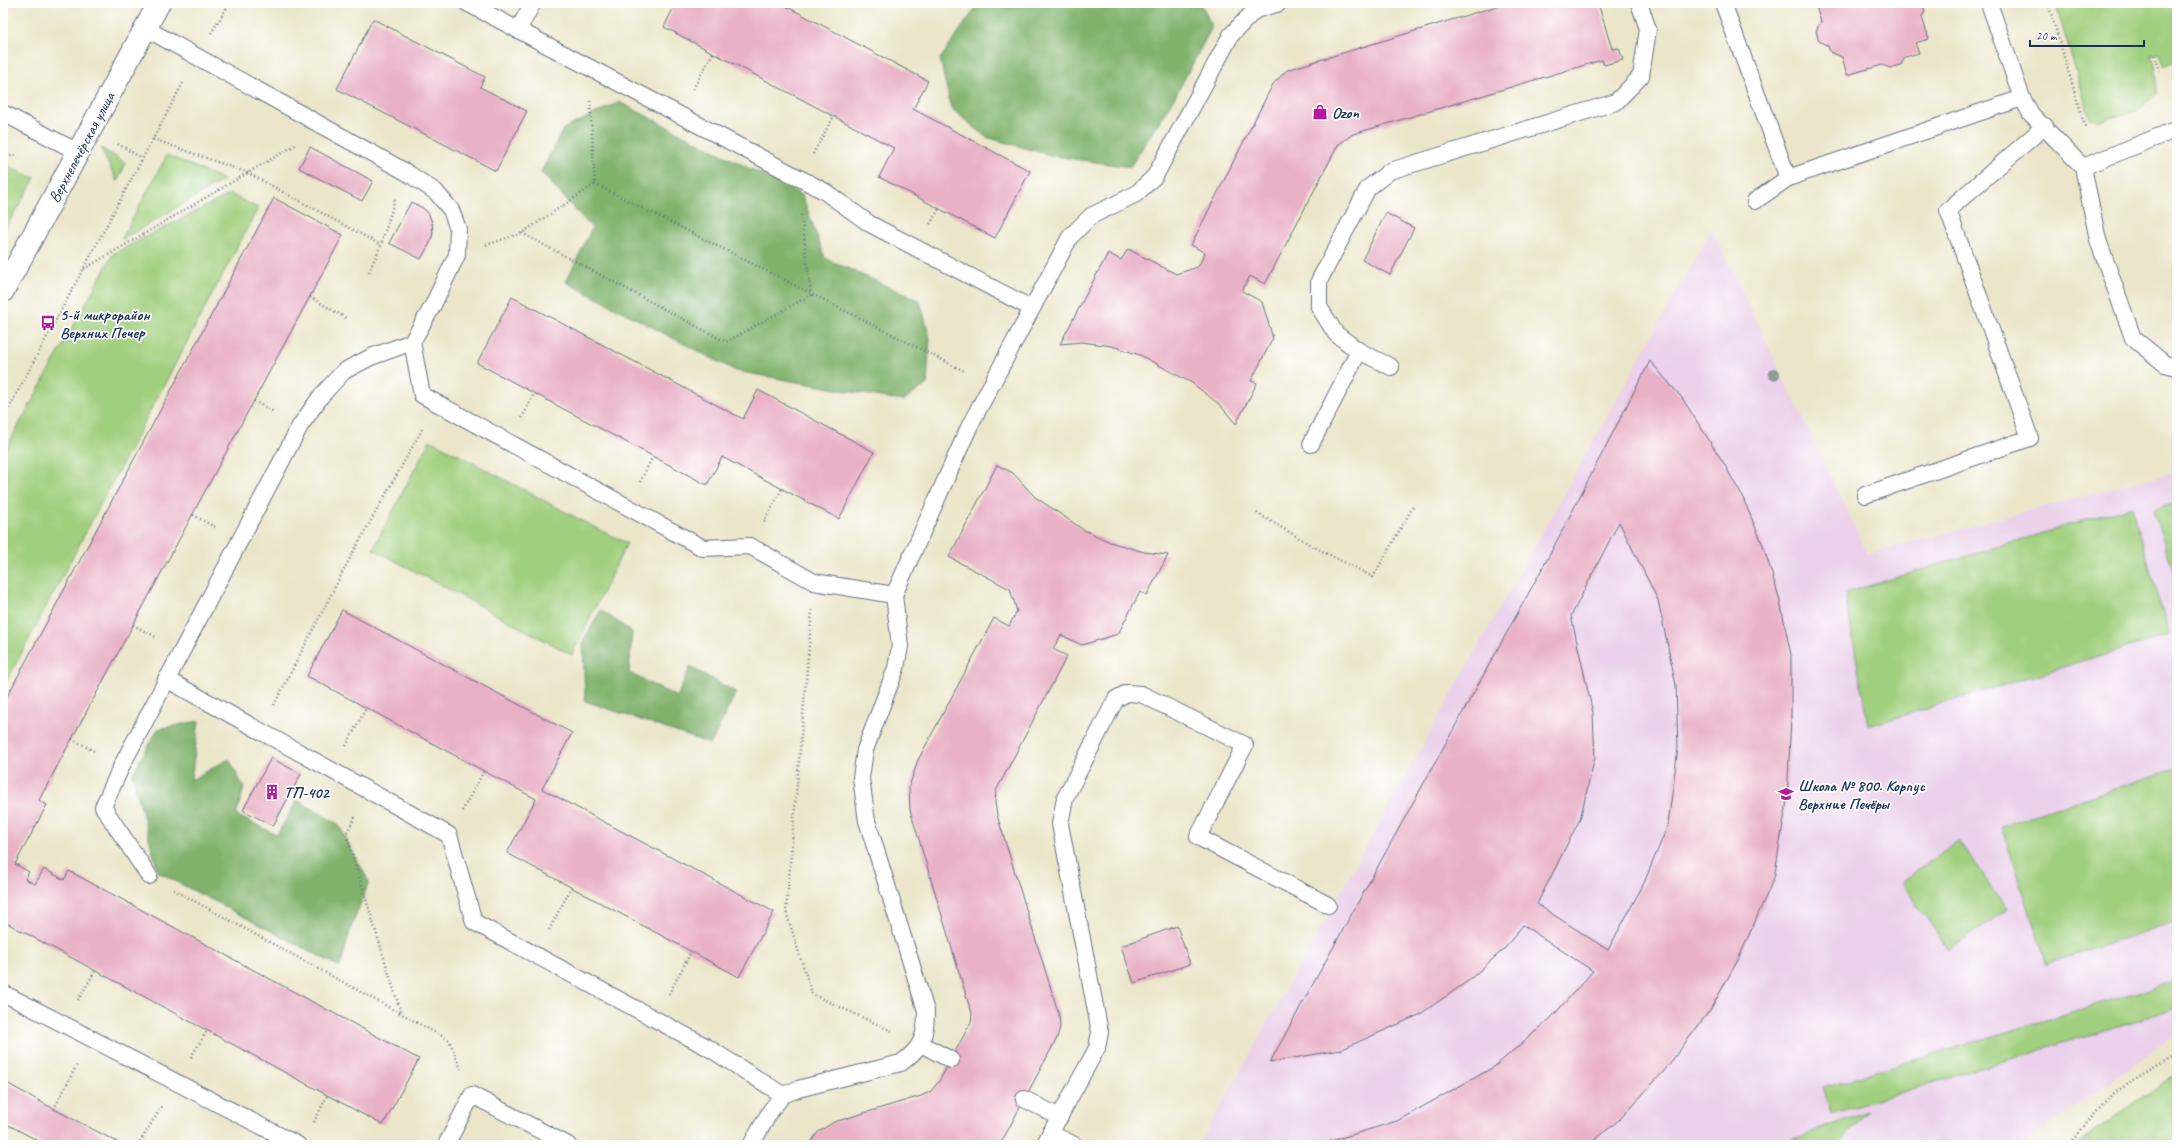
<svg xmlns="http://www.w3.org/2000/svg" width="2180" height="1148" font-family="Caveat,sans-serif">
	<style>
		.built { fill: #ebd1eb }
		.green { fill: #a0cf7d; stroke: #5e7f6e }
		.forest { fill: #80b26c; stroke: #4e7065 }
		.building { fill: #e9b1c6; fill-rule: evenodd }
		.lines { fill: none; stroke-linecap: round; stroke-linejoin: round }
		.lane-casing { stroke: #646f83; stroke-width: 18 }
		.secondary-casing { stroke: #646f83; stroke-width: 24 }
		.path { stroke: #646f83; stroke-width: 2.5; stroke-dasharray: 1 3; stroke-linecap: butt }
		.lane { stroke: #fff; stroke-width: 16 }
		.secondary { stroke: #fff; stroke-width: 22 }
		.tree { fill: #8f9c93 }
		.labels { text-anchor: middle; stroke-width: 3.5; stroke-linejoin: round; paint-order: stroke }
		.poi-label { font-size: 16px; font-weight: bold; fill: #1b2f5e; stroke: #fff; text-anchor: start }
		.street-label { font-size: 16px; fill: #1b2f5e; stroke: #fff }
	</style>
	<rect width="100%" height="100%" fill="#fff"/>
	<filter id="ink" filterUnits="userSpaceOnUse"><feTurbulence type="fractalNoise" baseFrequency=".025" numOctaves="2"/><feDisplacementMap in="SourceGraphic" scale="8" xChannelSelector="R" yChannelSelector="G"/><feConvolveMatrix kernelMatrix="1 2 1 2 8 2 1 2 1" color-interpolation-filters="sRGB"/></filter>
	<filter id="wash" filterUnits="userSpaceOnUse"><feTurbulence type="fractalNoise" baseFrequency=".012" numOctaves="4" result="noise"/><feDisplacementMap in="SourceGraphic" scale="16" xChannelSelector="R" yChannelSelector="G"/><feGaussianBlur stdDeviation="0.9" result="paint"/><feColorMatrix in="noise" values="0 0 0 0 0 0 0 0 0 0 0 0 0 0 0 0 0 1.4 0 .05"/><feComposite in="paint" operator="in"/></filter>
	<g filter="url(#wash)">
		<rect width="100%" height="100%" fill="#ebe6c9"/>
		<polygon class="built" points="1712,229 1868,554 2177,471 2177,1033 2021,1145 1199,1145"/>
		<g class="green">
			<polygon points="2055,3 2177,3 2177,62 2163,66 2159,53 2151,55 2155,69 2157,93 2137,111 2098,121 2090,118"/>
			<polygon points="101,148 126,163 117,182"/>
			<polygon points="167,155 224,180 121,240"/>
			<polygon points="3,164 35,178 3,233"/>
			<polygon points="230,194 258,208 3,688 3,454 113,254"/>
			<polygon points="430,440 590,525 627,543 572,655 373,549"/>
			<polygon points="2177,503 2177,582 2153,510"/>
			<polygon points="2132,506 2169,635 1868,726 1845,593"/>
			<polygon points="2177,768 2177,921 2047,964 2001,826"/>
			<polygon points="1959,841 2007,909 1949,950 1901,882"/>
			<polygon points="2177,980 2177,1008 1831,1114 1823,1088"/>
			<polygon points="2177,1073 2177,1145 2075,1145"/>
			<polygon points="1867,1111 1838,1145 1779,1145"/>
		</g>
		<g class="forest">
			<polygon points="979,3 1201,3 1212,27 1176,95 1130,167 1053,156 986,137 951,108 940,59"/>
			<polygon points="619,102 802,195 825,258 920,301 930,338 927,384 903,401 736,371 566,282 592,228 541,172 563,129"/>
			<polygon points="601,610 632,632 629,673 677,697 690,667 736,692 711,744 585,701 583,641"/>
			<polygon points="199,721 191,780 229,759 244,788 236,815 277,835 297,800 338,824 369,882 351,928 340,967 158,872 132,774 158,729"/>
		</g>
		<g id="blocks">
			<g class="building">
				<polygon points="676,3 780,3 928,81 913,109 1030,171 995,238 879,177 894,148 664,27"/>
				<polygon points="1507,3 1598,3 1612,49 1619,48 1623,60 1604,65 1602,60 1353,134 1338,145 1265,284 1250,276 1242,291 1262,302 1273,338 1251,381 1257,383 1236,424 1220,405 1192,383 1140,355 1112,346 1082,342 1060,344 1108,253 1121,260 1128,249 1176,274 1198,267 1205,253 1191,245 1273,84 1287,70"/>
				<polygon points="1815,3 1922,3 1925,11 1922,17 1929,39 1915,43 1919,53 1905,57 1901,65 1890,68 1882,65 1847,75 1842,57 1830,52 1828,46 1819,41 1816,31 1821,21"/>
				<polygon points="373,19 485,77 480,87 527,111 496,171 337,89"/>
				<polygon points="310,147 373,181 362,201 299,168"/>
				<polygon points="274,198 343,235 39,800 47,805 15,864 29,872 25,879 35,884 44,869 64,880 69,871 419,1059 383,1125 3,921 3,704"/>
				<polygon points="411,202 423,208 429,214 432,223 433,233 430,243 421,259 389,243"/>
				<polygon points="1386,213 1414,228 1390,275 1362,260"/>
				<polygon points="512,297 743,419 758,390 874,452 839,519 722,457 707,485 477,363"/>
				<path d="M 1650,361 L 1682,398 L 1723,462 L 1743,498 L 1763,545 L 1779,597 L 1791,655 L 1791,717 L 1787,801 L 1774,878 L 1738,960 L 1710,1010 L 1664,1071 L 1620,1119 L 1589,1145 L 1318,1145 L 1397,1121 L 1494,1067 L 1550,1019 L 1593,971 L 1523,925 L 1504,949 L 1468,981 L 1419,1015 L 1340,1050 L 1270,1062 L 1548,558 ZM 1619,522 L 1658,600 L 1676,685 L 1678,748 L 1668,825 L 1644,883 L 1608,950 L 1537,904 L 1580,819 L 1595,757 L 1593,713 L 1571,616 Z"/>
				<polygon points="997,465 1013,473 1035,497 1084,530 1110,542 1144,552 1168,555 1147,595 1140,592 1118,634 1082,645 1061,635 1053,649 1067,656 996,791 995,803 997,815 1059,1015 1060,1027 1057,1038 1000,1145 809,1145 818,1132 834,1122 921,1096 931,1091 940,1080 971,1022 972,1013 969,1005 910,810 909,787 918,760 994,618 1009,626 1017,611 1010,589 949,557"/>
				<polygon points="342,610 572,733 542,789 774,912 739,977 507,853 536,799 307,676"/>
				<polygon points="271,758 301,774 273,826 243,810"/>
				<polygon points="1177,926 1190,964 1134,983 1121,946"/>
				<polygon points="3,1081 54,1109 123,1145 46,1145 3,1122"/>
			</g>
		</g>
	</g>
	<g filter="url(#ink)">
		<use href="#blocks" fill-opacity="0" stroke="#646f83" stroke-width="1"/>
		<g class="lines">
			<g class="lane-casing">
				<g id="lane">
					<polyline points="467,3 824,191 870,224 1031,308"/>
					<polyline points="1723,3 1788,178 2022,98"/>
					<polyline points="1989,3 2022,98 2031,114 2083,167 2177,129"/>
					<polyline points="145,28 406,172 436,192 451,210 458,229 457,255 432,307 412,342 371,357 344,371 321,396 300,426 122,765 103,807 149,876"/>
					<polyline points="518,30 533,3"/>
					<polyline points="3,113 78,152"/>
					<polyline points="2083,167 2098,240 2133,338 2165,364 2177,367"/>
					<polyline points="1755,201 1788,178"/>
					<polyline points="412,342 422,395 703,548 750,546 814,582 894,595"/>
					<polyline points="1391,367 1359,351 1336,334 1319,307 1319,281 1368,188 1390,171 1616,102 1641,76 1648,29 1639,3"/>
					<polyline points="1311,444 1359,351"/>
					<polyline points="1865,495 2030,438 1948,210 2045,126"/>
					<polyline points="166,679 449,835 474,922 707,1047 783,1095"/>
					<polyline points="3,993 298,1145"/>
					<polyline points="921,1044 951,1060"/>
					<polyline points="1024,1099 1060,1117"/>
					<polyline points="1050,1133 1074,1145"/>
					<polyline points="446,1145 472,1095 568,1145"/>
					<path d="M 751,1145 L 771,1110 L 783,1095 L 798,1089 L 901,1063 C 922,1048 926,1036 926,1011 L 867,821 L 861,778 L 865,750 L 896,668 L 900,646 L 894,595 L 970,425 L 1070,237 L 1091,216 L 1136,194 L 1155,176 L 1231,35 L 1255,10 L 1279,3"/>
					<polyline points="1044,1145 1097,1048 1100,1032 1060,824 1065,798 1116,699 1127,693 1141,694 1245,745 1198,837 1328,905"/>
				</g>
			</g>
			<g class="secondary-casing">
				<polyline id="secondary" points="3,291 159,3"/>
			</g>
			<g class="path">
				<polyline points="2048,3 2085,127"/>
				<polyline points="1755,7 1768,3"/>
				<polyline points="211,33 230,3"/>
				<polyline points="2155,55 2160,71"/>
				<polyline points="693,89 713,53"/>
				<polyline points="590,101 595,184"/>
				<polyline points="153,139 248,173 381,245"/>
				<polyline points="118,144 142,158"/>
				<polyline points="813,154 834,116"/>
				<polyline points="3,159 17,154"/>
				<polyline points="595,184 966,372"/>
				<polyline points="930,224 939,209"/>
				<polyline points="522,233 726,342 811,295 801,212"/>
				<polyline points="486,245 522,233 595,184"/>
				<polyline points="84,269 297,144"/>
				<polyline points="369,272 381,245 395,199"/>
				<polyline points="310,297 346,318"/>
				<polyline points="254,401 274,412"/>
				<polyline points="522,418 534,394"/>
				<polyline points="3,419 184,81"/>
				<polyline points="640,482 653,456"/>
				<polyline points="1257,513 1316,548 1373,577 1413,507"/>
				<polyline points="193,515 215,527"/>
				<polyline points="764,522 782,489"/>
				<polyline points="812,610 786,912 812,994 894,1032"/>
				<polyline points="133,625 158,638"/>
				<polyline points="274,705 350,558 423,428"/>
				<polyline points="72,739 96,752"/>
				<polyline points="346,746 366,708"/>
				<polyline points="462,811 484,771"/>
				<polyline points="355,817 346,834 401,1013"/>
				<polyline points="174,890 449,1040 461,1069"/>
				<polyline points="549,930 571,888"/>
				<polyline points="669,994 691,952"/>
				<polyline points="78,1000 95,971"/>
				<polyline points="191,1057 207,1031"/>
				<polyline points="54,1109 78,1063"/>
				<polyline points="314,1122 327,1096"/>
				<polyline points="138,1145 162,1106"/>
				<polyline points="2068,1145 2114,1092 2177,1055"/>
			</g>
			<use href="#lane" class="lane"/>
			<use href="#secondary" class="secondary"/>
		</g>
		<circle class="tree" cx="1774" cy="374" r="6"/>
	</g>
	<defs>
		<g id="shop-bare" transform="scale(1.2)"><path d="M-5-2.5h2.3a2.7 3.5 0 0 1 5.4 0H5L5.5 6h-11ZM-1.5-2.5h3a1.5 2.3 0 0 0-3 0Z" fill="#b5179e" stroke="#fff" stroke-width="2.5" paint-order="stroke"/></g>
		<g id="bus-bare" transform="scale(1.2)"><path d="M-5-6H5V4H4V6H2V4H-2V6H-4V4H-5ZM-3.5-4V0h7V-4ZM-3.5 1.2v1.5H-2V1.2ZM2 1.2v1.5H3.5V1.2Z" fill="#b5179e" stroke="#fff" stroke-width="2.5" paint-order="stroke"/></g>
		<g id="building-bare" transform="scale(1.2)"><path d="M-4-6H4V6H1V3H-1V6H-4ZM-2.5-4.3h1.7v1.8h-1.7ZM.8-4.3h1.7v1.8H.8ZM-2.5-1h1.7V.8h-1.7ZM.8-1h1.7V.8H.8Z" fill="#b5179e" stroke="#fff" stroke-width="2.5" paint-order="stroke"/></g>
		<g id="school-bare" transform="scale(1.2)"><path d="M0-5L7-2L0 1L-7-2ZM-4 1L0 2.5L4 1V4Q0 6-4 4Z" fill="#b5179e" stroke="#fff" stroke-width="2.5" paint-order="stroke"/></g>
	</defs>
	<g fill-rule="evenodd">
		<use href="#shop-bare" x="1320" y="112"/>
		<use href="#bus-bare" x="48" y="323"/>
		<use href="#building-bare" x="272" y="792"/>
		<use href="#school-bare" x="1786" y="794"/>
	</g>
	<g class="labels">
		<g class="poi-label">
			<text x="1332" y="118">Ozon</text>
			<text x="60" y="320">5-й микрорайон<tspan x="60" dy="18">Верхних Печер</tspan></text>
			<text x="1798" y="791">Школа № 800. Корпус<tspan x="1798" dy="18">Верхние Печёры</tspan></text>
			<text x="284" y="798">ТП-402</text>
		</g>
		<g class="street-label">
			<text transform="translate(81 147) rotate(-62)" y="6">Верхнепечёрская улица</text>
		</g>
	</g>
	<rect width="2180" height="1148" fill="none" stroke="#fff" stroke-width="16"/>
	<path d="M2030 40v6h114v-6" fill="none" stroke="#1b2f5e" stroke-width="2"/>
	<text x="2036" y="40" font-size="12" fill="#1b2f5e" stroke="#ffffff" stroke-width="3" paint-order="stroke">20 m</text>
</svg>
